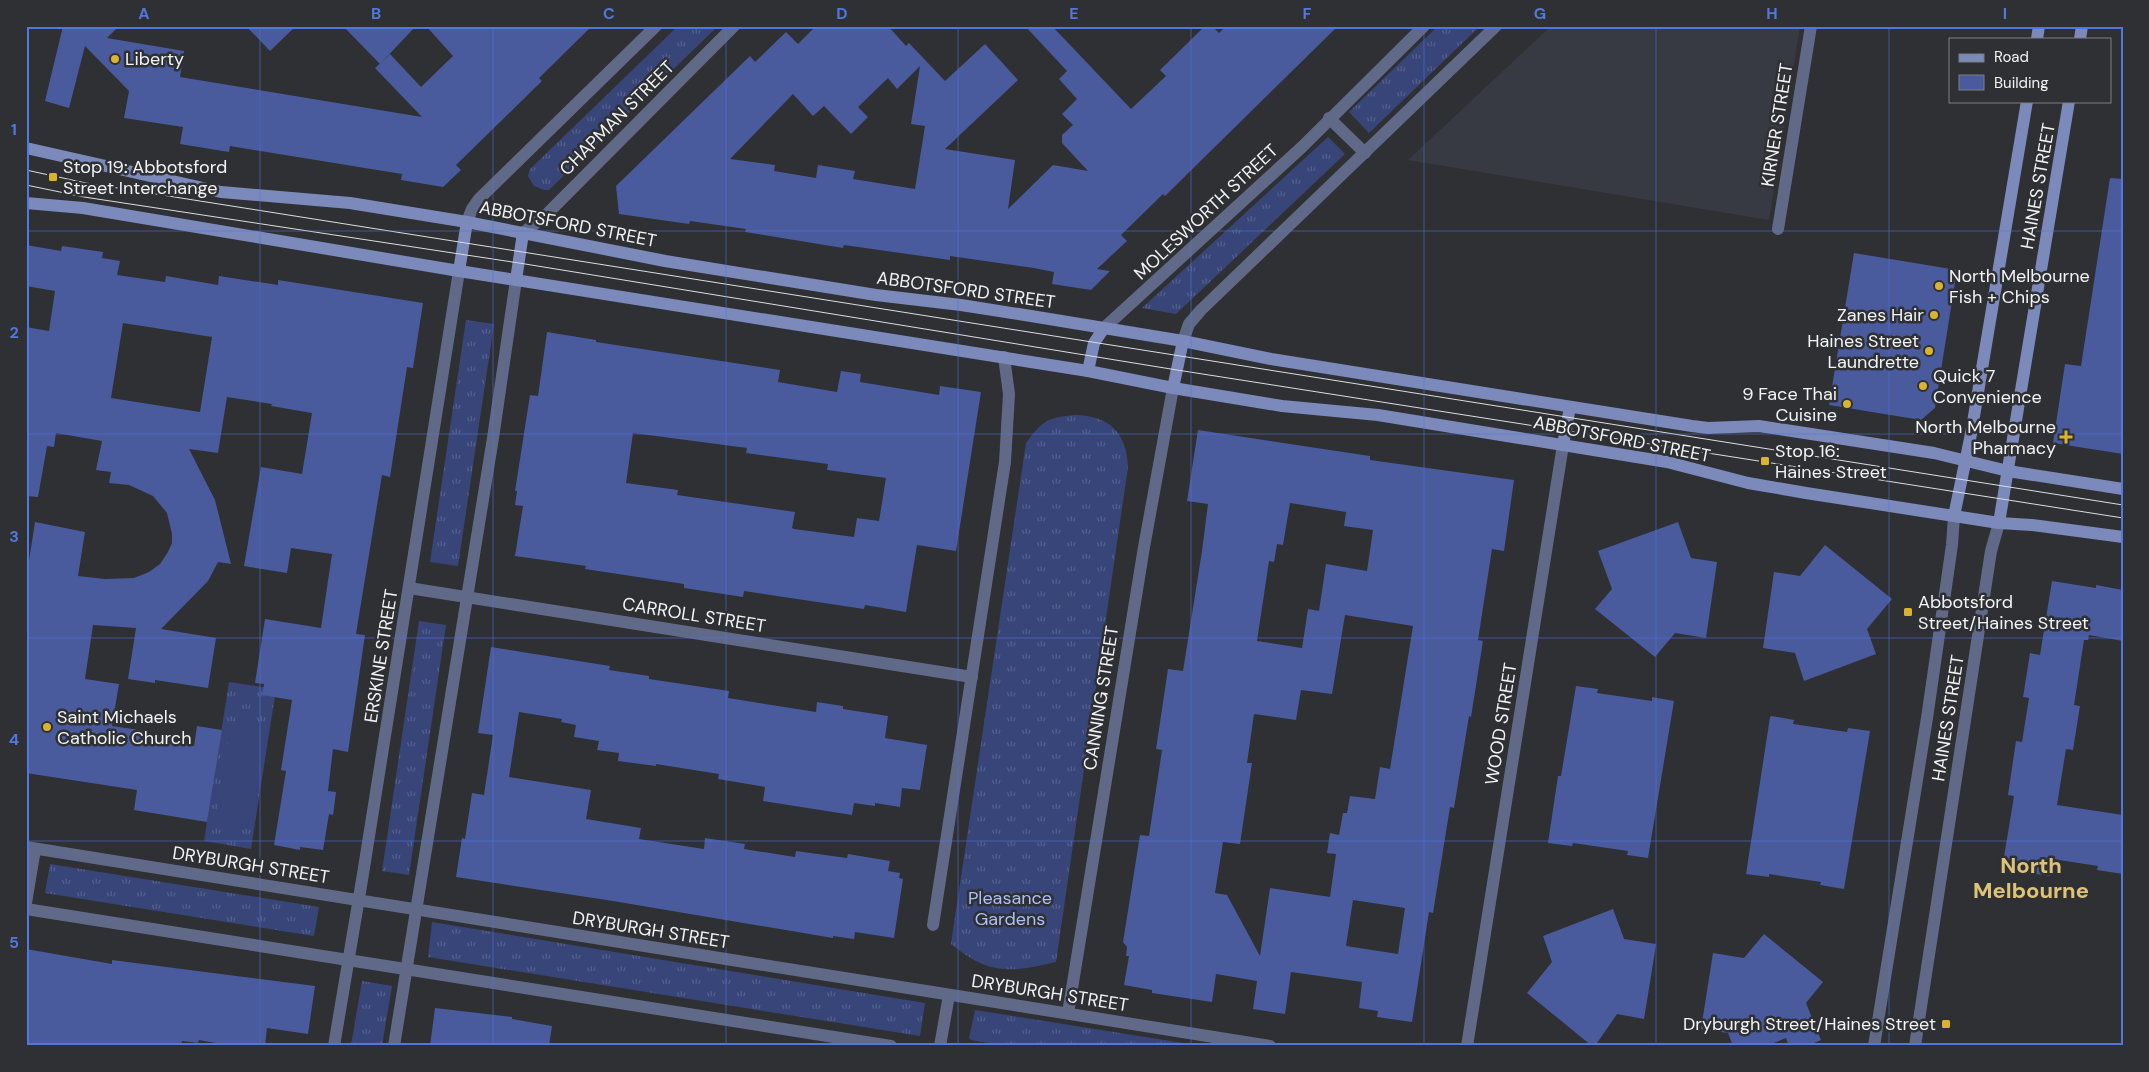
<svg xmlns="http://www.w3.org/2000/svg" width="2149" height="1072" font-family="'DM Sans',sans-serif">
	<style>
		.built { fill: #373a43 }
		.grass { fill: url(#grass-tufts) }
		.pitch { fill: #384579 }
		.building { fill: #495a9d; fill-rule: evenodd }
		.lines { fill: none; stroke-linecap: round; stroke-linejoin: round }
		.street { stroke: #606a88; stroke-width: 12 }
		.secondary { stroke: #7b8aba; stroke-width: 12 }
		.tram { stroke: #dcdddf; stroke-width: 1 }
		.grid { fill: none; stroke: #5277df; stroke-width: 1; stroke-opacity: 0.55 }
		.poi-dot { fill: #dab333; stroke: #2f3033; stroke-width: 2 }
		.labels { text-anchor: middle; stroke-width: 5; stroke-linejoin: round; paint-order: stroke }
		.poi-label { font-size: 18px; fill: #f2f3f5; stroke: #2f3033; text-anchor: start }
		.street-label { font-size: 18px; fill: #f2f3f5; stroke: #2f3033 }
		.park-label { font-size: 18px; fill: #adbff8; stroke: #2f3033 }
		.district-label { font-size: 22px; font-weight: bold; fill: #ddc377; stroke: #2f3033 }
		.neatline { fill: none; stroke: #5277df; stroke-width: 2 }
		.grid-label { font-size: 16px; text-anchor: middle; font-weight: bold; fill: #5277df }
	</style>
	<defs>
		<pattern id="grass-tufts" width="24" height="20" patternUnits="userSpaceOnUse" patternTransform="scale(1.25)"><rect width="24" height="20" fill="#384579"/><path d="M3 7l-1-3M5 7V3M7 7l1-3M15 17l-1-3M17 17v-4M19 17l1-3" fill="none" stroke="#55608d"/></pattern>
	</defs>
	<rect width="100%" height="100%" fill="#2f3033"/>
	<polygon class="built" points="1551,26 1800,26 1769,220 1408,160"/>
	<g class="grass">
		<polygon points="678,26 718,26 549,190 544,190 534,186 528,176 530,169"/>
		<polygon points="1438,26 1480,26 1369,133 1349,112"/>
		<polygon points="1328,137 1345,154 1176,314 1142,308"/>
		<polygon points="466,320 494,324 458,566 430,562"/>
		<path d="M 1075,415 C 1110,416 1126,432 1128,467 L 1056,962 C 1010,973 989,975 951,944 L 1026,443 C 1042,421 1048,417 1075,415 Z"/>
		<polygon points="419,621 446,625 409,875 382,871"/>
		<polygon points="229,682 276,689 251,849 204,841"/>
		<polygon points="50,864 319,907 314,936 45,893"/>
		<polygon points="432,922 925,1003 920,1036 428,957"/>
		<polygon points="362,981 392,986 382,1046 351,1046"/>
		<polygon points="975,1010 1202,1046 1007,1046 971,1040 969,1038"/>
	</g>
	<polygon class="pitch" points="231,721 269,727 253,826 216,820"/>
	<g class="building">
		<polygon points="63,26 119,26 107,38 184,51 180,77 422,117 375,68 390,54 421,87 453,56 426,26 592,26 539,78 542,81 456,165 461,170 443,187 401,180 402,174 254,150 230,146 229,152 180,144 183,127 124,118 129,91 85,46 69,108 45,101"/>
		<polygon points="246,26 296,26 270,51"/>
		<polygon points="343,26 416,26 380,64"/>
		<path d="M 816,26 L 888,26 L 906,46 L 909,43 L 945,81 L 985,44 L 1018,80 L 945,149 L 1015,160 L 1008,209 L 1053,165 L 1088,171 L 1062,143 L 1062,135 L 1073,125 L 1062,114 L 1077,99 L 1059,79 L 1067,71 L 1025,26 L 1052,26 L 1131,109 L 1166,76 L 1160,70 L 1205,26 L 1212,26 L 1219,33 L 1226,26 L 1338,26 L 1165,196 L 1163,194 L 1121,235 L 1127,241 L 1097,269 L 1110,271 L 1091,290 L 1052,284 L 1054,272 L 1034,268 L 950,256 L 950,260 L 844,245 L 843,248 L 745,232 L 746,229 L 690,221 L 689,224 L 619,214 L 616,186 L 750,56 L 755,62 L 786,32 L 798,44 ZM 920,66 L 911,124 L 925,126 L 915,189 L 853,179 L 855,171 L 818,165 L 816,178 L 774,171 L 775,165 L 730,159 L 793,94 L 813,116 L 824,106 L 851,134 L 868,117 L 858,107 L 888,78 L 897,89 Z"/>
		<polygon points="2110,178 2123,179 2123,454 2053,443 2065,364 2081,366"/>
		<path d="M 26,245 L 61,251 L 62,246 L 103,252 L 102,258 L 120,261 L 117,275 L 165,282 L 166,276 L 218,285 L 219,276 L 278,285 L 278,280 L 423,303 L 413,368 L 407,367 L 390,477 L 382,475 L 356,634 L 365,635 L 348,752 L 333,749 L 328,791 L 336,792 L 333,815 L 329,814 L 323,850 L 300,847 L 300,850 L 274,845 L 286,771 L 281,770 L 292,700 L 262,695 L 264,684 L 255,683 L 265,619 L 321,628 L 332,554 L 291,548 L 287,573 L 244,566 L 261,467 L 302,474 L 312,413 L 271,406 L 272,404 L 227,397 L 218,453 L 189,449 L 215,500 L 231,564 L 218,562 L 208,581 L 161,629 L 216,638 L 208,688 L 155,680 L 155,683 L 128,679 L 136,628 L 93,625 L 85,679 L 119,684 L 112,726 L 146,731 L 145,738 L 194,746 L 197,726 L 222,730 L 207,822 L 134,810 L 137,790 L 26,773 L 26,580 L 35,522 L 85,532 L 78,576 L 105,579 L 134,578 L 149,572 L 160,564 L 168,552 L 172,543 L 172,534 L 167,513 L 153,496 L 129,485 L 109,483 L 111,472 L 96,470 L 102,441 L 56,433 L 54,447 L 47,446 L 38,497 L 26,496 L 26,327 L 49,331 L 55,291 L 26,286 ZM 123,323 L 212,337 L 200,412 L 111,398 Z"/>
		<polygon points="1854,253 1957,270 1935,408 1921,420 1829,405"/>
		<path d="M 547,332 L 596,340 L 596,342 L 780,370 L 778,382 L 837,392 L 841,371 L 861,374 L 860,382 L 939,395 L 940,386 L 981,392 L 956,551 L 917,545 L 906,612 L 865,605 L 864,609 L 744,591 L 743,597 L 684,588 L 684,584 L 585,569 L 586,566 L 515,556 L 523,506 L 515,505 L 517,491 L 515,491 L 530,395 L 538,396 ZM 633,433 L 747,448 L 746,453 L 828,464 L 827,470 L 886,478 L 879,521 L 857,518 L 854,537 L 794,529 L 792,528 L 795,512 L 677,495 L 678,490 L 626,483 Z"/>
		<path d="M 1198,430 L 1370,456 L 1370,460 L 1514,480 L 1504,551 L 1492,549 L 1478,640 L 1483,641 L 1471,717 L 1469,716 L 1454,808 L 1450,807 L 1433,913 L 1429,912 L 1412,1022 L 1377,1017 L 1378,1011 L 1359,1008 L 1362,982 L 1291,972 L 1285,1014 L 1253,1009 L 1257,981 L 1216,974 L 1212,1002 L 1152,993 L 1152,990 L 1124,985 L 1129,956 L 1126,956 L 1127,947 L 1123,942 L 1140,835 L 1149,836 L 1162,750 L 1156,749 L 1168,669 L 1183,671 L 1202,551 L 1208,504 L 1187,501 ZM 1290,503 L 1346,512 L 1344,526 L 1373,530 L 1367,571 L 1326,564 L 1319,611 L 1308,609 L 1302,648 L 1257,641 L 1269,561 L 1274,562 L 1277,544 L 1283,545 ZM 1345,615 L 1413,626 L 1390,769 L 1380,767 L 1375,799 L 1350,796 L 1347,813 L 1343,813 L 1339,835 L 1330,833 L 1327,853 L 1336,854 L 1330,897 L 1270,888 L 1260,956 L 1227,895 L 1215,893 L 1223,842 L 1240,844 L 1252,763 L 1247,763 L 1254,714 L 1296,720 L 1301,690 L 1332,694 ZM 1353,900 L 1405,908 L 1398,954 L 1346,946 Z"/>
		<polygon points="1678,522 1691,558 1717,562 1706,638 1675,633 1655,657 1595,609 1612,589 1598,551"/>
		<polygon points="1825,545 1892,599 1867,629 1876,654 1804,681 1795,653 1763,648 1774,572 1800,576"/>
		<polygon points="2052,581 2096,588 2096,585 2123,590 2123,641 2089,635 2088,640 2084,640 2074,705 2080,706 2073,750 2066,749 2057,805 2123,815 2123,874 2097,870 2098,866 2053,859 2050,876 2002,869 2014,796 2008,795 2016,741 2022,742 2029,698 2023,697 2030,653 2040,655"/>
		<polygon points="491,647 610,666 609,670 649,676 649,679 729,691 728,698 816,712 817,702 843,706 843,709 888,716 885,738 927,745 920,790 902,788 900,807 875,803 875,806 854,803 852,815 763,801 765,787 718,779 719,774 656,764 656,766 618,761 619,753 597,750 599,741 574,737 576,725 561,722 562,719 519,712 509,777 591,790 586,819 641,828 639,839 704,849 705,838 745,844 744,849 795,857 796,851 847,858 848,854 890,861 888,871 900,873 899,878 903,879 894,938 855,932 854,939 833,936 833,938 613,901 456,877 462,838 465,839 472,793 484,795 493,735 478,733"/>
		<polygon points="1576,686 1598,689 1597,693 1652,701 1652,697 1674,701 1648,858 1627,855 1628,851 1573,843 1572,846 1548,843 1558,776 1561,776"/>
		<polygon points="1772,716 1794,720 1793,724 1847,732 1848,728 1870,731 1844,889 1820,885 1821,882 1769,874 1769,877 1746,874 1770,717"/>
		<polygon points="1613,909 1624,939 1656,944 1652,970 1644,1019 1617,1014 1595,1046 1592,1046 1527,993 1552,962 1543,936"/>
		<polygon points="1764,934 1823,982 1806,1003 1821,1040 1807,1046 1789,1046 1786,1038 1766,1046 1733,1046 1728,1033 1701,1029 1713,953 1744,958"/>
		<polygon points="26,949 112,964 112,960 315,986 308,1034 267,1028 265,1046 232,1046 199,1040 198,1043 182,1041 181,1046 26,1046"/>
		<polygon points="435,1008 512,1017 512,1019 552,1026 549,1046 430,1046"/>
	</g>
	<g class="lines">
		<g class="street">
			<polyline points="1329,118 1365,153"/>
			<polyline points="467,222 472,209 479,199 656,26"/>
			<polyline points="1778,229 1811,26"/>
			<polyline points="523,233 546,215 734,26"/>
			<polyline points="1104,328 1302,147 1424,26"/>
			<polyline points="1183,341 1189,324 1201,310 1496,26"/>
			<polyline points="409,588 972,677"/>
			<polyline points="26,847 1270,1046"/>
			<polyline points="26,903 35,849"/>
			<polyline points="26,909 891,1046"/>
			<polyline points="933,925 1005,462 1009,394 1004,357"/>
			<polyline points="1068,1013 1144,547 1173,388"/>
			<polyline points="334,1046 363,874 459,271"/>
			<polyline points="394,1046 493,438 516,280"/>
			<polyline points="940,1046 949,995"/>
			<polyline points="1467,1046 1563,445"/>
			<polyline points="1874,1046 1927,718 1952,545 1954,516"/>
			<polyline points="1915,1046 1991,551 1999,523"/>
		</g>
		<g class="secondary">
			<polyline points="2037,39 2039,26"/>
			<polyline points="2080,39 2082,26"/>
			<polyline points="26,148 221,192 350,203 467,222 665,261 876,295 961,305 1031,316 1183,341 1271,359 1692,426 1708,428 1759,426 1934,453 2008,471 2123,489"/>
			<polyline points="26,203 83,208 459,271 1088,371 1173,388 1282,406 1378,415 1667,462 1748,483 1806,493 1999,523 2032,525 2123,537"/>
			<polyline points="459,271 467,222"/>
			<polyline points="516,280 523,233"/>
			<polyline points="1088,371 1094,343 1104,328"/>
			<polyline points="1173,388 1183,341"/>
			<polyline points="1563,445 1570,407"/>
			<polyline points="1954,516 1971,434 2027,101"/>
			<polyline points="1999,523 2069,101"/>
		</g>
		<g class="tram">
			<polyline points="26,170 86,183 2123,505"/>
			<polyline points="26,185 84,197 519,263 1177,370 2123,518"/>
		</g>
	</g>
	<path class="grid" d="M 260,26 L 260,1046M 493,26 L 493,1046M 726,26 L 726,1046M 958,26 L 958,1046M 1191,26 L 1191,1046M 1424,26 L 1424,1046M 1656,26 L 1656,1046M 1889,26 L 1889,1046M 26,231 L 2123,231M 26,434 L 2123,434M 26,638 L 2123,638M 26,841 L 2123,841"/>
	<g class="poi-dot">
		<circle cx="115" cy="59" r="5"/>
		<rect x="48" y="172" width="10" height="10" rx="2.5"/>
		<circle cx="1939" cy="286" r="5"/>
		<circle cx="1934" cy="315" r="5"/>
		<circle cx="1929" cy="351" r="5"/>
		<circle cx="1923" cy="386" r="5"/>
		<circle cx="1847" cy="404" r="5"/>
		<path d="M2063.5 429.5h5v5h5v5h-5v5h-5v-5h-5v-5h5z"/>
		<rect x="1760" y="456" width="10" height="10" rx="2.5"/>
		<rect x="1903" y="607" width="10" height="10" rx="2.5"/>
		<circle cx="47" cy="727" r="5"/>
		<rect x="1941" y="1019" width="10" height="10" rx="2.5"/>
	</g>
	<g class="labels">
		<g class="poi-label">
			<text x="125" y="65">Liberty</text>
			<text x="63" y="173">Stop 19: Abbotsford<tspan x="63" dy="21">Street Interchange</tspan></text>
			<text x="1949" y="282">North Melbourne<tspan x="1949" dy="21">Fish + Chips</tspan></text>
			<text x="1924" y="321" text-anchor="end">Zanes Hair</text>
			<text x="1919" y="347" text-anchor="end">Haines Street<tspan x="1919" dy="21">Laundrette</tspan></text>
			<text x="1933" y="382">Quick 7<tspan x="1933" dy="21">Convenience</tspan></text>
			<text x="1837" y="400" text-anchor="end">9 Face Thai<tspan x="1837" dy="21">Cuisine</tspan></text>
			<text x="2056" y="433" text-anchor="end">North Melbourne<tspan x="2056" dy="21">Pharmacy</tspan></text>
			<text x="1775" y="457">Stop 16:<tspan x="1775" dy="21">Haines Street</tspan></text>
			<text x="1918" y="608">Abbotsford<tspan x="1918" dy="21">Street/Haines Street</tspan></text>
			<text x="57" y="723">Saint Michaels<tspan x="57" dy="21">Catholic Church</tspan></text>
			<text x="1936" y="1030" text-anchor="end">Dryburgh Street/Haines Street</text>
		</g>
		<g class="street-label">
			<text transform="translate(617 118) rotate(-45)" y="6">CHAPMAN STREET</text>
			<text transform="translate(1777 125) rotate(-81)" y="6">KIRNER STREET</text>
			<text transform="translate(2038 186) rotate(-80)" y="6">HAINES STREET</text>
			<text transform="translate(1206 212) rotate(-43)" y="6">MOLESWORTH STREET</text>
			<text transform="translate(568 224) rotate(11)" y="6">ABBOTSFORD STREET</text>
			<text transform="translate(966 290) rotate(8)" y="6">ABBOTSFORD STREET</text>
			<text transform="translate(1622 439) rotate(11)" y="6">ABBOTSFORD STREET</text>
			<text transform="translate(694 615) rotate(9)" y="6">CARROLL STREET</text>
			<text transform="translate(381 656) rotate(-81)" y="6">ERSKINE STREET</text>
			<text transform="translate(1101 698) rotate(-81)" y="6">CANNING STREET</text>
			<text transform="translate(1948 718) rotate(-81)" y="6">HAINES STREET</text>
			<text transform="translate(1501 724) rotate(-81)" y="6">WOOD STREET</text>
			<text transform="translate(251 865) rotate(9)" y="6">DRYBURGH STREET</text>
			<text transform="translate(651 930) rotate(9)" y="6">DRYBURGH STREET</text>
			<text transform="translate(1050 993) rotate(9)" y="6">DRYBURGH STREET</text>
		</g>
		<g class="park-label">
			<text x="1010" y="904">Pleasance<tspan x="1010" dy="21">Gardens</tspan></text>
		</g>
		<g class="district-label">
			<text x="2031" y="873">North<tspan x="2031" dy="25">Melbourne</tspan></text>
		</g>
	</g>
	<rect width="2149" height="1072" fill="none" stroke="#2f3033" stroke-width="55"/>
	<rect x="1949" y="38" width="162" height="65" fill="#2f3033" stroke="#7d7e81"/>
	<rect x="1959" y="54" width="25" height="8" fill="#7b8aba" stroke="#7d7e81"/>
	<text x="1994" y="62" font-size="15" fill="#f2f3f5">Road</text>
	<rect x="1959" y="75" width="25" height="15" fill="#495a9d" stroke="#7d7e81"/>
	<text x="1994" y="88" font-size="15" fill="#f2f3f5">Building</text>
	<rect x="28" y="28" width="2094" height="1016" class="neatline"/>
	<g class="grid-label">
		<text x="144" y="19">A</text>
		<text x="376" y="19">B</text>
		<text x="609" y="19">C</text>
		<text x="842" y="19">D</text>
		<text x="1074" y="19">E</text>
		<text x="1307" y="19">F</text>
		<text x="1540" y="19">G</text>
		<text x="1772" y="19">H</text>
		<text x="2005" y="19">I</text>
		<text x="14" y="135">1</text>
		<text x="14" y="338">2</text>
		<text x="14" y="542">3</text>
		<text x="14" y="745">4</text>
		<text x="14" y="948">5</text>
	</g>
</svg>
